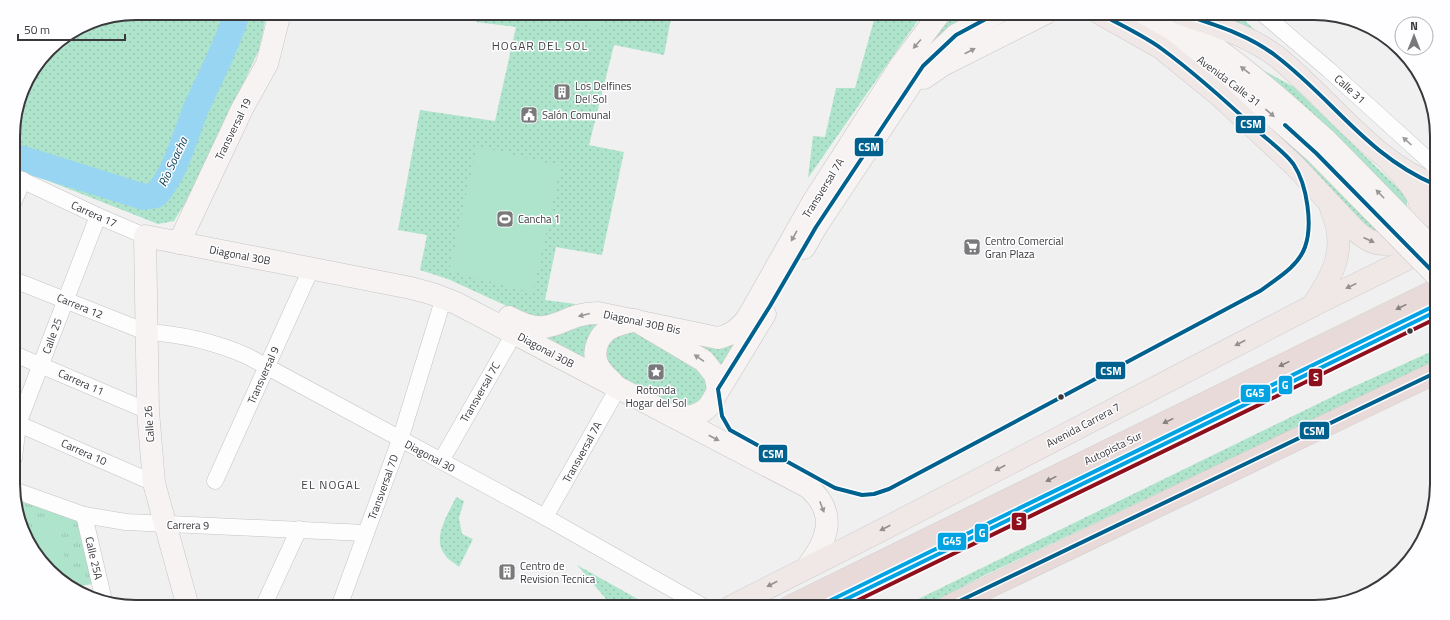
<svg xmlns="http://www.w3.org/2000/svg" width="1450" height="620" font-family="'Titillium Web',sans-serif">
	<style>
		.grass { fill: url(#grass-dots) }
		.park { fill: url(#park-tufts) }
		.pitch { fill: #aee4cc }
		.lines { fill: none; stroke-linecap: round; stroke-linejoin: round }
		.river { stroke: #98d5f2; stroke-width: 26 }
		.street-casing { stroke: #c5c4c5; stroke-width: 17 }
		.secondary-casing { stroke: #c5c4c5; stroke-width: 23 }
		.primary-casing { stroke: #cfcecf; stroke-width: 23 }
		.highway-casing { stroke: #cfcecf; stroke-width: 23 }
		.street { stroke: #fdfdfd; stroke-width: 16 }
		.secondary { stroke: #f6f3f2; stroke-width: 22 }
		.primary { stroke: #efe8e7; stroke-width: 22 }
		.highway { stroke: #e7dad9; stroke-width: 22 }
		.secondary-bridge-casing { stroke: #c5c4c5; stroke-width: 23; stroke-linecap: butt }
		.secondary-bridge { stroke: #f6f3f2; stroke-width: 22 }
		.bus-1-casing { stroke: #fefdff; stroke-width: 7 }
		.bus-2-casing { stroke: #fefdff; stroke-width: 7 }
		.bus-3-casing { stroke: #fefdff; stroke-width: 7 }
		.bus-4-casing { stroke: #fefdff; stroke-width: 7 }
		.bus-1 { stroke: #00618e; stroke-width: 4 }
		.bus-2 { stroke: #01a3e3; stroke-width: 4 }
		.bus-3 { stroke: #8e101c; stroke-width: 4 }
		.bus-4 { stroke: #01a3e3; stroke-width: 4 }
		.oneway { fill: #989696 }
		.oneway2 { fill: #9b9a9c }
		.oneway3 { fill: #949090 }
		.oneway4 { fill: #878182 }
		.bus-dot { fill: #39383a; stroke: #fefdff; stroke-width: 1.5 }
		.labels { text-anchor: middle; stroke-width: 3; stroke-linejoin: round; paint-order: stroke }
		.street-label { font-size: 11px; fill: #39383a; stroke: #fefdff }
		.poi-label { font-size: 11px; fill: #39383a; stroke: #fefdff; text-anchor: start }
		.neighbourhood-label { font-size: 12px; letter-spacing: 1px; fill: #403f41; stroke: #fefdff }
		.water-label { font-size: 12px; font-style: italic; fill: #073d52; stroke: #fefdff }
		.rim { fill: none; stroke: #39383a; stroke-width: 2 }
		.line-badge { stroke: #fefdff; stroke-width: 1.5 }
		.badge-label { font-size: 11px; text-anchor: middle; font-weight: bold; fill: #fff }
	</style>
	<defs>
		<pattern id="grass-dots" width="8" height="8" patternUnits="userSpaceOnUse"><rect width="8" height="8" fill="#aee4cc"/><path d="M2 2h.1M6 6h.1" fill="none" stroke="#96c4b0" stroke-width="1.8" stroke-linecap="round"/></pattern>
		<pattern id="park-tufts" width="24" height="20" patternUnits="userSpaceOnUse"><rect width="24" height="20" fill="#aee4cc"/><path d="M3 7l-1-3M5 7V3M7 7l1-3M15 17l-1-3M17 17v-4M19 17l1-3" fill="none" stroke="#96c4b0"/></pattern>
	</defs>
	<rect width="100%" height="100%" fill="#f1f0f1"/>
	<g class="grass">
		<polygon points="136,13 267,13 259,50 193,190 174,221 158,224 13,167 13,128 26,81 55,44 89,22"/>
		<polygon points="478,13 672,13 664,55 614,45 589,145 624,152 602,255 556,247 545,300 576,304 537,320 448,279 420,270 427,235 398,230 420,110 495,121 516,27 476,22"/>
		<polygon points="876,13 923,13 808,178 813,136 825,137 836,88 855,88"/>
		<polygon points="949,13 966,13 968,15 932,46"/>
		<polygon points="1203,13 1236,13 1272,45"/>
		<polygon points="1248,62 1294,87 1407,197 1407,207"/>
		<polygon points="1265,115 1379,230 1372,231 1263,121"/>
		<polygon points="601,321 587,362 533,335"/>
		<polygon points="627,328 704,373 710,388 698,405 675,408 613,376 601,346"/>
		<polygon points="742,337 721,373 685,343"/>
		<polygon points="1437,349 1437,361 981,577 925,607 902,607 1344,391"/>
		<path d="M 456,497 L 464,501 L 459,518 L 462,534 L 473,539 L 459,567 C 455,563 448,560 445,555 C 431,538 449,513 456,497 Z"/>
		<polygon points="577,565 652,607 613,607"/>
	</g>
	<polygon class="park" points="16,498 77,520 92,584 75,587 39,559 15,504"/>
	<g class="pitch">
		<polygon points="538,13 604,13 601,29"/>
		<polygon points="477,146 561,166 533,293 449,271"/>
		<polygon points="56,522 70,579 66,580 39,559 26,530"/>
	</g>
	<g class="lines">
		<path class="river" d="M 13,156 L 144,197 L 156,195 C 177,171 185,135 197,106 C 211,75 227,46 237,13"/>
		<g class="street-casing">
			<g id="street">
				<polyline points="1262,13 1329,70 1436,167"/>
				<polyline points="13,176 98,216 145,236"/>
				<polyline points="13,203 23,180"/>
				<path d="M 14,280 L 146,332 C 182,334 215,342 247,356 L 545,517 L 704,607"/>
				<polyline points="14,354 148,411"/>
				<polyline points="14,422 154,483"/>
				<polyline points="14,458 18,424 98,216"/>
				<polyline points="441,461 519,325"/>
				<polyline points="215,481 311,269"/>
				<polyline points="14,490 84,515 126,522 366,533"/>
				<polyline points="84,515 104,601"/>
				<polyline points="545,517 618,388"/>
				<polyline points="263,607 299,529"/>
				<polyline points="339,607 400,440 444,297"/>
			</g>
		</g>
		<g class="secondary-casing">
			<g id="secondary">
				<path d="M 1159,13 C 1222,46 1275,94 1327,141"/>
				<path d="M 1141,27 C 1208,56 1262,105 1316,153"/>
				<polyline points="924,78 943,65 1046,13"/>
				<polyline points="179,243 242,109 267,64 280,13"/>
				<polyline points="804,248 816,227 923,66 956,35 997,13"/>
				<path d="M 509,317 C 554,342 558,313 598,313 L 718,338 C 732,335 738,329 747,319 L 813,202 L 901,65 L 940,13"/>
				<path d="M 613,383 C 607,377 600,371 597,363 C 592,350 599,334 611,328 C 618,324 627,323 635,320 L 704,361 L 715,375 L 718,389"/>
				<path d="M 672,416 C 687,417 698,418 709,406 L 765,314"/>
				<path d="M 188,607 L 154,483 L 148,411 L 145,236 L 411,288 L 433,294 L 456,303 L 808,487 C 838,513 828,540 807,567"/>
			</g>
		</g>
		<g class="primary-casing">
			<g id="primary">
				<path d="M 1099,13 L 1161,48 L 1220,96 L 1294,165 L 1354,229 C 1362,237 1372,244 1384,244 C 1404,245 1425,225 1420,203 C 1416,187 1397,171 1387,158"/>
				<path d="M 1179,13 C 1211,24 1248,35 1276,56 C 1325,94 1377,167 1436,185"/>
				<path d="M 1312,306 C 1334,274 1348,248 1331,209"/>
				<polyline points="730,607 880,531 1312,306 1432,247"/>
			</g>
		</g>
		<g class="highway-casing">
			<g id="highway">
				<polyline points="789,607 1436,290"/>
				<polyline points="947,607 1437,372"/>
			</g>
		</g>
		<use href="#street" class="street"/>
		<use href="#secondary" class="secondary"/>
		<use href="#primary" class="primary"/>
		<use href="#highway" class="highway"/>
		<g class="secondary-bridge-casing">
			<g id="secondary-bridge">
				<polyline points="1327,141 1436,252"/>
				<polyline points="1316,153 1436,275"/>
			</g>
		</g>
		<use href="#secondary-bridge" class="secondary-bridge"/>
		<g class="bus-1-casing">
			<g id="bus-1">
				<path d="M 997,13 L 956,35 L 923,66 L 816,227 L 770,306 L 718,389 L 722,416 L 730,430 L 835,488 L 862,495 L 874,494 L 889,489 L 1260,291 C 1276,279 1298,267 1305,247 C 1313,225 1307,185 1294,165 C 1287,154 1269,141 1259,132 C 1228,103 1196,74 1162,49 C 1143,35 1120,25 1099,13"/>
				<path d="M 1179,13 C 1212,24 1248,34 1276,56 C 1334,100 1366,155 1436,185"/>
				<polyline points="1285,125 1316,153 1436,275"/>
				<polyline points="947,607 1437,372"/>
			</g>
		</g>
		<g class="bus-2-casing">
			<polyline id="bus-2" points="830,607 1437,311"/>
		</g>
		<g class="bus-3-casing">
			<polyline id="bus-3" points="844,607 1437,318"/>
		</g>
		<g class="bus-4-casing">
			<polyline id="bus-4" points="827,602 1434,306"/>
		</g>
		<use href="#bus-1" class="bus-1"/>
		<use href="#bus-2" class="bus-2"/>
		<use href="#bus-3" class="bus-3"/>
		<use href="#bus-4" class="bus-4"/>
	</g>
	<defs><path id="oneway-solid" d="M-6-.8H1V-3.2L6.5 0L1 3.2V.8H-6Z"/></defs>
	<g class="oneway">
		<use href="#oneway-solid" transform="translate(917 44) rotate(131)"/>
		<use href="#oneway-solid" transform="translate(970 51) rotate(-27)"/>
		<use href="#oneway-solid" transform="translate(1245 70) rotate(-143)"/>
		<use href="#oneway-solid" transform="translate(1270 113) rotate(41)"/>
		<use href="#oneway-solid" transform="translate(1380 194) rotate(-134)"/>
		<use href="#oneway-solid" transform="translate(794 236) rotate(119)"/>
		<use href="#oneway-solid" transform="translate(584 315) rotate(166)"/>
		<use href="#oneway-solid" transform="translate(699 358) rotate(-146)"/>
		<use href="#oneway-solid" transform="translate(714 438) rotate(28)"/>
		<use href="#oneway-solid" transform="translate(822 507) rotate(69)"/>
	</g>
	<use class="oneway2" href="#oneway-solid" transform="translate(1407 141) rotate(-138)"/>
	<g class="oneway3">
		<use href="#oneway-solid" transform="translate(1369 240) rotate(24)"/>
		<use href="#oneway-solid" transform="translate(1351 286) rotate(154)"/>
		<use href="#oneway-solid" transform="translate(1240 343) rotate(152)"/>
		<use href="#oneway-solid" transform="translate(1000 468) rotate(152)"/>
		<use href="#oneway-solid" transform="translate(885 528) rotate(153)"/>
		<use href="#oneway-solid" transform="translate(772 584) rotate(152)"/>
	</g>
	<g class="oneway4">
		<use href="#oneway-solid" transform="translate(1401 307) rotate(154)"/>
		<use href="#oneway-solid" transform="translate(1284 364) rotate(154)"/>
		<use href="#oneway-solid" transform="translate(1168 421) rotate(154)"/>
		<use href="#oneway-solid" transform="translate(1051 479) rotate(154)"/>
	</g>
	<defs>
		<g id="building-square" transform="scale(0.9)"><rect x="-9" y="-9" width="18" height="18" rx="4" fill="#79787a" stroke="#fefdff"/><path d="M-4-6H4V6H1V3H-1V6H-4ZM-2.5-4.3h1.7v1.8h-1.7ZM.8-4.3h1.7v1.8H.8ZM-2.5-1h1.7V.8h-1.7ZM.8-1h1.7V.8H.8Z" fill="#fff"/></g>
		<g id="civic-square" transform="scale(0.9)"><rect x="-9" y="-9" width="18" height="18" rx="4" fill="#79787a" stroke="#fefdff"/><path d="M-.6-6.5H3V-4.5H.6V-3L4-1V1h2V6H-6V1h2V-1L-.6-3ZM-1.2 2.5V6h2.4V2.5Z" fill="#fff"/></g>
		<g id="stadium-square" transform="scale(0.9)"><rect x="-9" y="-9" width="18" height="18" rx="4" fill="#79787a" stroke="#fefdff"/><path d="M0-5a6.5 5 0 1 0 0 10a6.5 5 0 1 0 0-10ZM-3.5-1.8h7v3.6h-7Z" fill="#fff"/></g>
		<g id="supermarket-square" transform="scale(0.9)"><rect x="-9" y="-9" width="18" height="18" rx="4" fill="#79787a" stroke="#fefdff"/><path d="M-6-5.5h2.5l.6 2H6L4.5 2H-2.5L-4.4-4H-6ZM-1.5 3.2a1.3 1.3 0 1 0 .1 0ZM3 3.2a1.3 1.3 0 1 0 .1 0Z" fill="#fff"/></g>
		<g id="sight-square" transform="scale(0.9)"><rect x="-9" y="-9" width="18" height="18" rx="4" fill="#79787a" stroke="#fefdff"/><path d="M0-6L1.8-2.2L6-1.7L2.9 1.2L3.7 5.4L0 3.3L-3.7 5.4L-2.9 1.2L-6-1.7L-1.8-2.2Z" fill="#fff"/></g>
	</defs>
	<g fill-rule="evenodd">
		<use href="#building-square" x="562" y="92"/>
		<use href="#civic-square" x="529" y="115"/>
		<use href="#stadium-square" x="505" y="219"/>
		<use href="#supermarket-square" x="972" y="247"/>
		<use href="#sight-square" x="656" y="372"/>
		<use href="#building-square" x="507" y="572"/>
	</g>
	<g class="bus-dot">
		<circle cx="1410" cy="331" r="3.5"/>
		<circle cx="1061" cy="397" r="3.5"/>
	</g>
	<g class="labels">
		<g class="street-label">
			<text transform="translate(1229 81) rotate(37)" y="4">Avenida Calle 31</text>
			<text transform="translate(1350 89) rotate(42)" y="4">Calle 31</text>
			<text transform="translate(233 129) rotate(-64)" y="4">Transversal 19</text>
			<text transform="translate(823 188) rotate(-58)" y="4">Transversal 7A</text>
			<text transform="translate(94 214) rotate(24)" y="4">Carrera 17</text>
			<text transform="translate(240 255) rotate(11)" y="4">Diagonal 30B</text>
			<text transform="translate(80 306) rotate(22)" y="4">Carrera 12</text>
			<text transform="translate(642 322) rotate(12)" y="4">Diagonal 30B Bis</text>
			<text transform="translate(52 336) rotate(-70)" y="4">Calle 25</text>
			<text transform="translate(546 350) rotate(28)" y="4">Diagonal 30B</text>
			<text transform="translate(263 375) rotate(-66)" y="4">Transversal 9</text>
			<text transform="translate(81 382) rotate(24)" y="4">Carrera 11</text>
			<text transform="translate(480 392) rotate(-60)" y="4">Transversal 7C</text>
			<text transform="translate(149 424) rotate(-94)" y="4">Calle 26</text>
			<text transform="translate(1083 425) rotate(-28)" y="4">Avenida Carrera 7</text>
			<text transform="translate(1113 448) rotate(-26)" y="4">Autopista Sur</text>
			<text transform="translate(84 452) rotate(24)" y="4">Carrera 10</text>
			<text transform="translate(582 452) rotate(-61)" y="4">Transversal 7A</text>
			<text transform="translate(430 456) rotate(28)" y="4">Diagonal 30</text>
			<text transform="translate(383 487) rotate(-70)" y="4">Transversal 7D</text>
			<text transform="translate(188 525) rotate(1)" y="4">Carrera 9</text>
			<text transform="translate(94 558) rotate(77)" y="4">Calle 25A</text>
		</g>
		<g class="poi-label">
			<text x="575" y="90">Los Delfines<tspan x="575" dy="13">Del Sol</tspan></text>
			<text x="542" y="119">Salón Comunal</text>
			<text x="518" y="223">Cancha 1</text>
			<text x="985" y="245">Centro Comercial<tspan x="985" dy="13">Gran Plaza</tspan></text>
			<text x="656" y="394" text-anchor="middle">Rotonda<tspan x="656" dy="13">Hogar del Sol</tspan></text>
			<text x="520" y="570">Centro de<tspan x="520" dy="13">Revision Tecnica</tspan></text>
		</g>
		<g class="neighbourhood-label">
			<text x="540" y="50">HOGAR DEL SOL</text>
			<text x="331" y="489">EL NOGAL</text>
		</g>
		<g class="water-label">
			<text transform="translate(173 162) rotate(-65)" y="4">Río Soacha</text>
		</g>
	</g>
	<path d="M0 0H1450V620H0ZM136 20H1314A116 116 0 0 1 1430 136V484A116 116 0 0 1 1314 600H136A116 116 0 0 1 20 484V136A116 116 0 0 1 136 20Z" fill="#fefdff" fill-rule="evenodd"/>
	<path class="rim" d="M136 20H1314A116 116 0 0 1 1430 136V484A116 116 0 0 1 1314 600H136A116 116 0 0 1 20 484V136A116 116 0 0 1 136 20Z"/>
	<g class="line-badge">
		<rect x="1235" y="115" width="31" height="19" rx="4" fill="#00618e"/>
		<rect x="854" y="137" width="30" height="20" rx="4" fill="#00618e"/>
		<rect x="1095" y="361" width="31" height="19" rx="4" fill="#00618e"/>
		<rect x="1308" y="368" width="15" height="19" rx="4" fill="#8e101c"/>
		<rect x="1278" y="375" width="15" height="20" rx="4" fill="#01a3e3"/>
		<rect x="1240" y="384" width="31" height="19" rx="4" fill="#01a3e3"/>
		<rect x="1299" y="421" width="31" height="19" rx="4" fill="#00618e"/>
		<rect x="758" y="444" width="30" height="19" rx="4" fill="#00618e"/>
		<rect x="1011" y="512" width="16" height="19" rx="4" fill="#8e101c"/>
		<rect x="974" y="523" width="15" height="20" rx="4" fill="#01a3e3"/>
		<rect x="937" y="532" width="30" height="19" rx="4" fill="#01a3e3"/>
	</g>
	<g class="badge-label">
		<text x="1251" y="128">CSM</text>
		<text x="869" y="151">CSM</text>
		<text x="1111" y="375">CSM</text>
		<text x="1316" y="381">S</text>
		<text x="1285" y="389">G</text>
		<text x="1255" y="397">G45</text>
		<text x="1314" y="435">CSM</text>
		<text x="773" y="458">CSM</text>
		<text x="1019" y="525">S</text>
		<text x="982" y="537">G</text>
		<text x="952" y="545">G45</text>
	</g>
	<g transform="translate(1414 36)"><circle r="19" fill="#fefdff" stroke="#afaeb0"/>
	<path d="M0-3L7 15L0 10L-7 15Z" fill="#79787a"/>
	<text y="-6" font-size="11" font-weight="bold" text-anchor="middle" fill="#39383a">N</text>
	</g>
	<path d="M18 34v6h107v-6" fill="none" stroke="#39383a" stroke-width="2"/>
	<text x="24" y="34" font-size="12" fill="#39383a" stroke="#fefdff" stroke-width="3" paint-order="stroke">50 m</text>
</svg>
